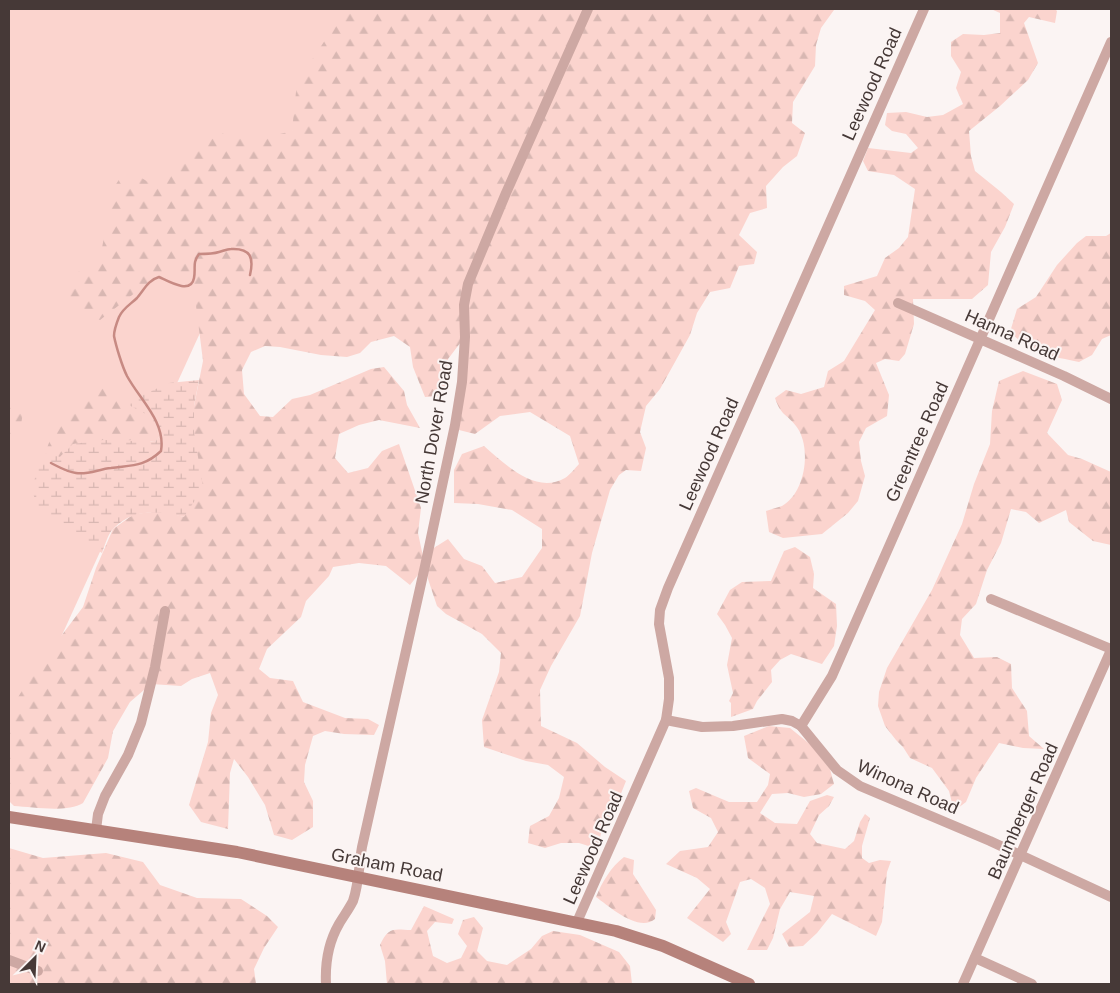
<svg xmlns="http://www.w3.org/2000/svg" width="1120" height="993" font-family="Arial,sans-serif">
	<style>
		.grass { fill: #fbd4ce }
		.forest { fill: url(#forest-firs) }
		.wetland { fill: url(#wetland-marsh) }
		.lines { fill: none; stroke-linecap: round; stroke-linejoin: round }
		.stream { stroke: #c78a83; stroke-width: 2.5 }
		.minor { stroke: #cda8a3; stroke-width: 10 }
		.secondary { stroke: #b6827b; stroke-width: 12 }
		.labels { text-anchor: middle; stroke-width: 4; stroke-linejoin: round; paint-order: stroke }
		.street-label { font-size: 18px; fill: #463937; stroke: #fbf4f3 }
	</style>
	<defs>
		<pattern id="forest-firs" width="22" height="20" patternUnits="userSpaceOnUse" patternTransform="scale(1.25)"><rect width="22" height="20" fill="#fbd4ce"/><path d="M5 1l3.5 6h-7zM16 11l3.5 6h-7z" fill="#d8b7b2"/></pattern>
		<pattern id="wetland-marsh" width="20" height="14" patternUnits="userSpaceOnUse" patternTransform="scale(1.25)"><rect width="20" height="14" fill="#fbd4ce"/><path d="M1 5h8M5 5V1M11 12h8M15 12V8" fill="none" stroke="#d8b7b2"/></pattern>
	</defs>
	<rect width="100%" height="100%" fill="#fbf4f3"/>
	<polygon class="grass" points="9,9 348,9 9,751"/>
	<g class="forest">
		<path d="M 346,9 L 847,9 L 834,10 L 821,28 L 816,45 L 815,66 L 793,102 L 792,123 L 805,133 L 797,156 L 783,167 L 766,186 L 767,208 L 750,213 L 739,235 L 757,252 L 754,264 L 739,266 L 730,288 L 710,292 L 697,313 L 690,335 L 660,389 L 646,406 L 640,432 L 646,448 L 641,471 L 626,470 L 619,475 L 610,490 L 592,553 L 580,616 L 551,666 L 540,690 L 541,726 L 577,743 L 605,767 L 626,781 L 614,811 L 601,833 L 598,849 L 579,843 L 561,843 L 545,848 L 528,843 L 530,826 L 549,816 L 559,798 L 564,777 L 548,765 L 526,761 L 484,747 L 482,720 L 499,672 L 501,653 L 482,634 L 446,614 L 437,606 L 428,579 L 429,551 L 448,539 L 464,559 L 482,566 L 495,583 L 522,577 L 542,548 L 542,529 L 512,510 L 478,504 L 454,503 L 454,470 L 462,454 L 484,446 C 505,464 535,495 565,478 C 570,475 575,468 579,464 L 570,436 L 530,412 L 500,416 L 475,434 L 455,429 L 464,338 L 448,359 L 446,383 L 442,396 L 425,397 L 413,367 L 410,347 L 394,336 L 371,342 L 360,353 L 347,357 L 321,355 L 280,347 L 265,346 L 251,352 L 242,370 L 244,394 L 260,416 L 273,417 L 292,399 L 310,395 L 371,369 L 384,367 L 404,391 L 407,405 L 420,428 L 379,420 L 359,425 L 339,434 L 335,458 L 348,473 L 368,468 L 382,451 L 399,444 L 421,508 L 418,533 L 425,566 L 410,585 L 386,566 L 359,563 L 333,567 L 329,576 L 306,601 L 301,617 L 267,649 L 259,669 L 270,678 L 293,681 L 303,702 L 345,718 L 368,719 L 379,725 L 374,735 L 344,734 L 325,731 L 313,736 L 305,765 L 304,782 L 313,801 L 313,827 L 292,840 L 274,835 L 265,805 L 248,777 L 234,759 L 230,773 L 228,829 L 201,822 L 189,805 L 208,742 L 211,713 L 218,695 L 210,673 L 192,679 L 181,686 L 151,684 L 130,702 L 113,731 L 108,758 L 83,803 C 67,813 33,807 14,806 L 9,801 L 9,712 L 31,676 L 83,607 L 96,568 L 113,529 L 134,514 L 162,511 L 184,517 L 194,432 L 194,406 L 203,361 L 193,282 L 163,271 L 100,320 L 71,311 L 66,299 L 67,276 L 99,264 L 113,189 L 120,178 L 140,177 L 153,185 L 219,133 L 256,140 L 292,131 L 297,82 Z"/>
		<path d="M 991,9 L 1055,9 L 1057,11 L 1055,23 L 1029,17 L 1024,23 L 1038,63 L 1028,80 L 1000,106 L 969,131 L 971,156 L 975,171 L 1001,192 L 1014,204 L 1005,227 L 991,252 L 988,285 L 972,299 L 913,299 L 914,324 L 905,354 L 899,361 L 885,359 L 876,363 L 889,395 L 887,416 L 866,428 L 859,442 L 861,461 L 865,476 L 858,501 L 848,513 L 822,534 L 783,538 L 769,532 L 766,511 C 771,509 777,508 782,506 C 806,493 812,446 796,426 C 786,413 781,416 775,398 L 786,390 L 801,394 L 824,387 L 828,371 L 844,361 L 875,310 L 865,301 L 844,295 L 844,286 L 877,276 L 885,258 L 899,248 L 908,237 L 915,189 L 894,175 L 868,171 L 863,161 L 868,148 L 911,153 L 918,148 L 906,134 L 892,131 L 885,125 L 887,113 L 906,112 L 927,117 L 943,115 L 963,104 L 956,88 L 961,72 L 951,56 L 951,42 L 963,34 L 984,35 L 1000,33 L 1000,13 Z"/>
		<path d="M 1111,233 L 1111,335 L 1102,339 L 1092,355 L 1079,362 C 1050,356 1032,354 1010,332 L 1017,309 L 1036,297 L 1057,265 L 1077,243 L 1086,236 L 1106,236 Z"/>
		<polygon points="1023,371 1057,384 1062,400 1047,433 1068,455 1082,459 1111,472 1111,545 1093,541 1069,522 1066,510 1039,523 1026,512 1011,509 1001,543 987,570 976,604 962,619 960,635 974,658 997,657 1011,664 1012,688 1027,711 1029,736 1044,749 1023,748 999,743 976,778 966,802 954,811 949,791 932,768 910,758 903,747 896,740 885,726 878,706 879,692 887,668 932,590 962,524 974,484 990,444 992,411 999,381"/>
		<polygon points="94,386 103,386 129,406 157,420 160,436 155,442 133,440 73,444 60,457 45,453 54,430 64,417 75,408 78,399"/>
		<polygon points="9,391 24,405 21,425 9,445"/>
		<polygon points="795,547 810,557 814,574 813,588 836,604 837,626 834,646 822,664 791,654 780,660 771,670 772,682 757,701 753,709 731,717 731,703 729,701 733,693 727,665 732,638 725,625 717,614 730,590 742,582 771,581 784,551"/>
		<polygon points="769,726 790,728 811,745 830,769 834,784 821,794 804,797 788,793 772,794 760,813 775,823 797,824 810,801 827,795 834,797 829,806 819,815 810,834 817,843 845,849 854,841 860,822 865,814 870,818 862,846 862,858 869,863 880,860 891,861 887,872 882,922 876,936 832,914 817,933 803,946 789,947 782,934 810,912 814,896 790,892 780,909 773,938 767,950 747,950 770,904 765,888 751,879 740,882 726,922 731,934 723,942 687,918 710,889 697,878 666,864 680,851 708,847 718,832 711,818 693,808 689,791 696,788 729,802 757,802 768,785 770,774 748,758 744,736"/>
		<polygon points="9,848 43,858 106,853 143,862 160,885 197,898 241,899 267,916 278,927 264,948 254,969 256,984 11,984 9,983"/>
		<path d="M 624,857 L 634,860 L 633,874 L 656,910 L 655,919 C 639,933 610,907 596,897 C 602,882 611,867 624,857 Z"/>
		<path d="M 424,906 L 454,919 L 452,924 L 435,922 L 427,931 L 433,956 L 447,963 L 461,958 L 467,946 L 458,934 L 463,920 L 474,917 L 483,928 L 477,951 L 487,961 L 507,965 L 531,949 L 542,936 L 553,931 L 580,935 L 619,952 L 630,966 L 632,984 L 387,984 L 385,961 L 380,945 C 388,927 393,929 411,930 Z"/>
	</g>
	<path class="wetland" d="M 199,380 L 194,406 L 194,432 L 203,488 L 184,517 C 158,511 134,508 114,528 C 108,533 105,545 102,553 C 81,540 33,519 33,489 C 34,476 40,465 45,453 L 60,457 L 73,444 L 103,440 L 155,442 L 160,436 L 157,420 L 125,403 L 169,383 Z"/>
	<g class="lines">
		<path class="stream" d="M 51,463 C 59,467 67,472 76,473 C 88,475 99,469 111,468 C 132,465 144,467 161,451 C 166,422 140,400 127,376 C 122,366 116,346 114,336 C 114,331 117,322 119,317 C 123,308 131,304 137,298 C 144,290 148,280 159,277 C 168,281 191,295 194,278 C 196,268 192,263 199,254 C 206,254 213,254 219,252 C 223,251 227,249 231,249 C 251,248 254,258 250,275"/>
		<g class="minor">
			<polyline points="898,303 1064,376 1111,399"/>
			<polyline points="991,599 1111,649"/>
			<polyline points="666,720 702,727 733,726 782,719 792,721 801,726 837,770 860,786 990,841 1111,897"/>
			<polyline points="801,726 832,676 1111,42"/>
			<polyline points="96,830 98,814 105,796 128,755 141,723 155,667 165,611"/>
			<polyline points="577,922 666,720 669,699 669,678 659,624 660,610 668,588 924,9"/>
			<polyline points="975,958 1032,984"/>
			<polyline points="9,960 38,971"/>
			<path d="M 326,984 C 325,963 328,943 339,924 C 343,917 349,909 353,901 C 359,884 359,864 362,847 L 425,566 L 455,425 L 462,382 L 465,337 L 464,305 L 468,284 L 506,193 L 588,9"/>
			<polyline points="963,984 1111,650"/>
		</g>
		<polyline class="secondary" points="9,817 237,852 616,931 663,946 749,984"/>
	</g>
	<g class="labels">
		<g class="street-label">
			<text transform="translate(872 84) rotate(-66)" y="6">Leewood Road</text>
			<text transform="translate(1012 335) rotate(24)" y="6">Hanna Road</text>
			<text transform="translate(434 432) rotate(-80)" y="6">North Dover Road</text>
			<text transform="translate(917 442) rotate(-66)" y="6">Greentree Road</text>
			<text transform="translate(709 454) rotate(-66)" y="6">Leewood Road</text>
			<text transform="translate(908 787) rotate(24)" y="6">Winona Road</text>
			<text transform="translate(1023 811) rotate(-66)" y="6">Baumberger Road</text>
			<text transform="translate(593 848) rotate(-66)" y="6">Leewood Road</text>
			<text transform="translate(387 865) rotate(11)" y="6">Graham Road</text>
		</g>
	</g>
	<rect width="1120" height="993" fill="none" stroke="#463937" stroke-width="20"/>
	<g transform="translate(35 958) rotate(24)" stroke="#fbf4f3" stroke-width="4" paint-order="stroke">
	<path d="M0-4L9 19L0 12L-9 19Z" fill="#463937"/>
	<text y="-8" font-size="14" font-weight="bold" text-anchor="middle" fill="#463937">N</text>
	</g>
</svg>
